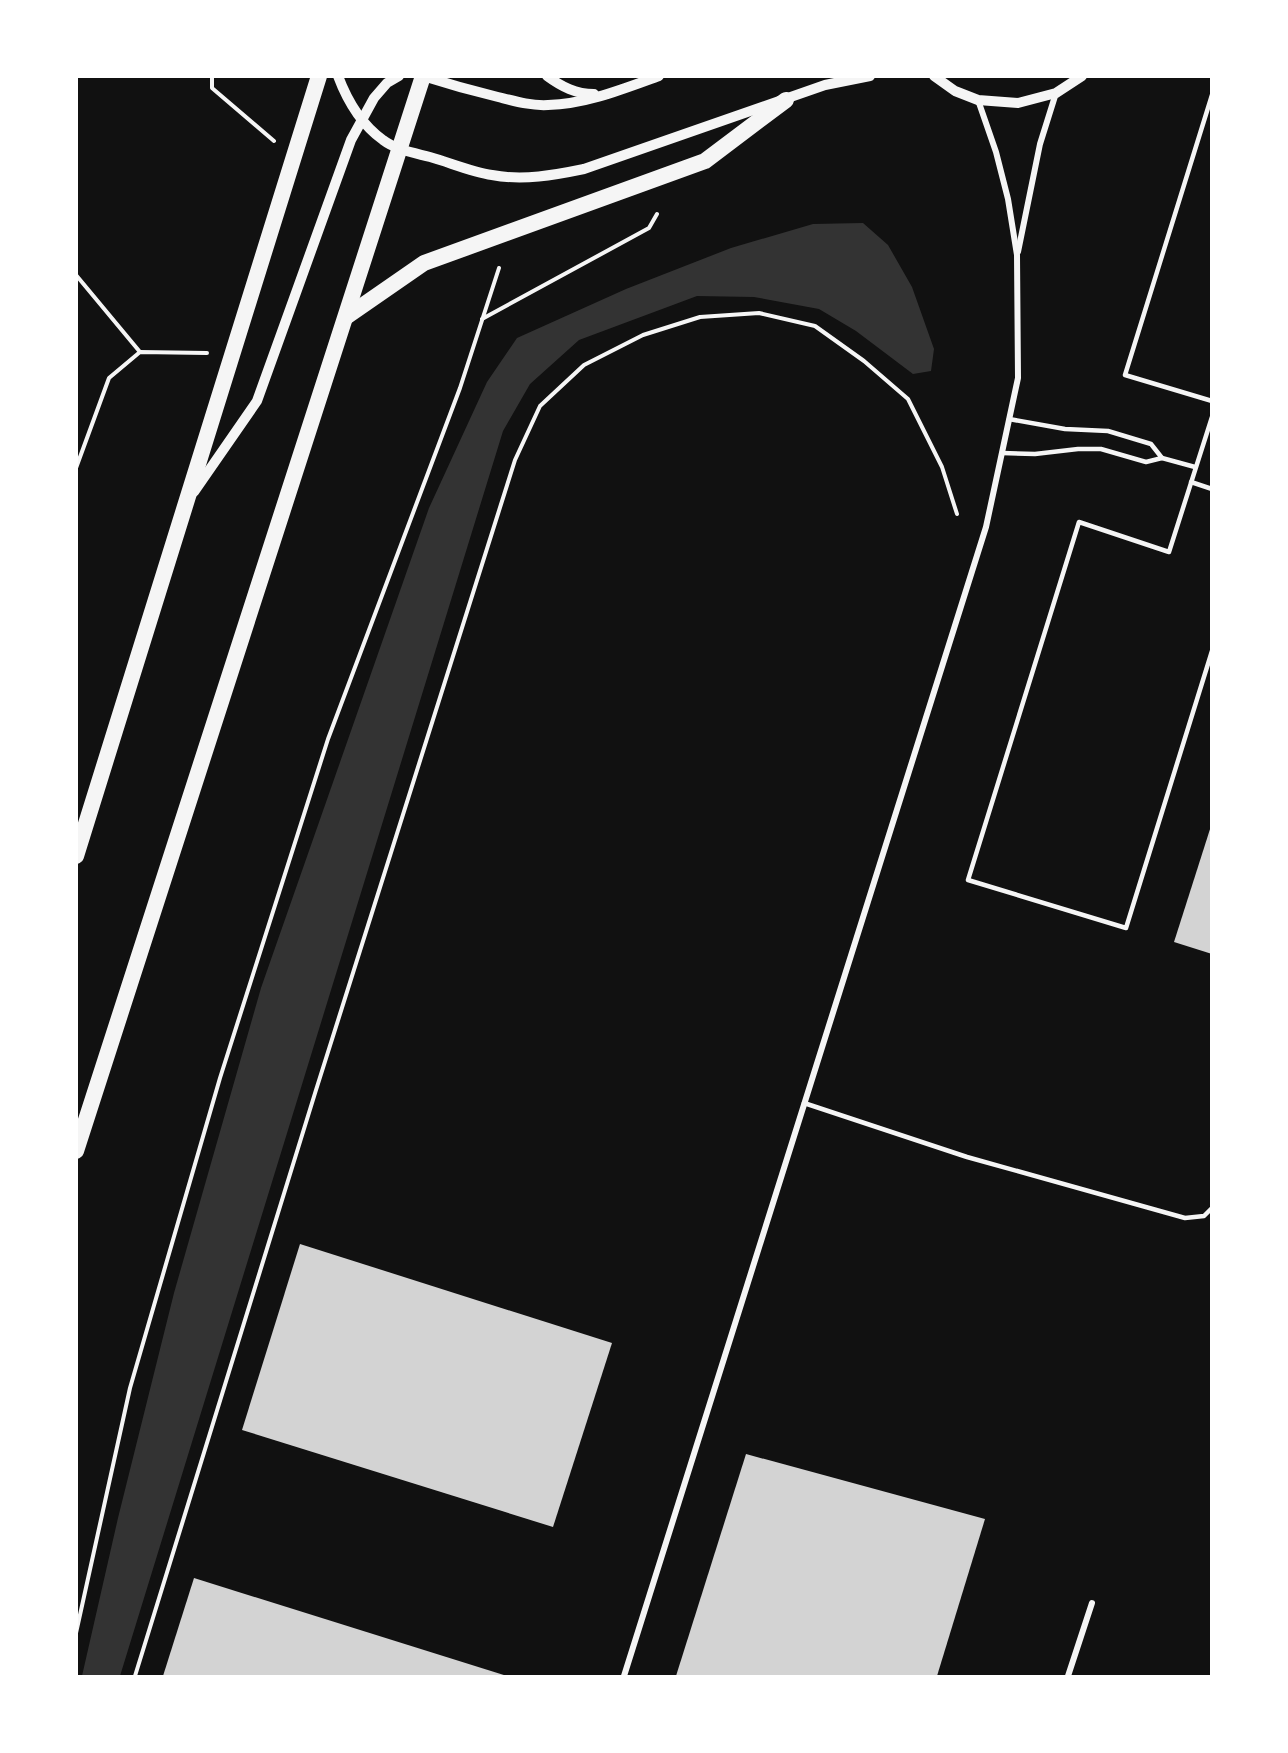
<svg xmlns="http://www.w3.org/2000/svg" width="1288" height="1753" font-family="Merriweather,serif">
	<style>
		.water { fill: #333 }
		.building { fill: #d3d3d3 }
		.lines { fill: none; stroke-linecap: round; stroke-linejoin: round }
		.path { stroke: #f5f5f5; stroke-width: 4 }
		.service { stroke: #f5f5f5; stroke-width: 4.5 }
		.minor { stroke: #f5f5f5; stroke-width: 6 }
		.tertiary { stroke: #f5f5f5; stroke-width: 10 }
		.trunk { stroke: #f5f5f5; stroke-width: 16 }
	</style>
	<rect width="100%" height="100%" fill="#111"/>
	<polygon class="water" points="863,223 888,245 912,287 934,349 931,371 913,374 856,331 819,309 754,297 697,296 579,340 530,384 503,431 120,1676 82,1676 118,1518 174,1293 261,988 429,508 487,382 517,338 626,289 731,248 813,224"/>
	<g class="building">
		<polygon points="1211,826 1212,826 1212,954 1174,942"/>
		<polygon points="300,1244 612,1343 553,1527 242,1430"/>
		<polygon points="746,1454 985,1519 937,1676 676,1676"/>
		<polygon points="194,1578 507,1676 163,1676"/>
	</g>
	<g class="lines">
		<g class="path">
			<polyline points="212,76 212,88 274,141"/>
			<polyline points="76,275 140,352"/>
			<polyline points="482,319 649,228 657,214"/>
			<polyline points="76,468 109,378 140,352 207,353"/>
			<polyline points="76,1633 130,1388 220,1078 328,739 460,388 499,268"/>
			<polyline points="135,1676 316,1090 515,460 540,406 584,365 643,335 700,317 759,313 815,326 864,361 908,399 942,467 957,514"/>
		</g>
		<g class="service">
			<polyline points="1212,95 1125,375 1212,401"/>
			<polyline points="1212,417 1169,552 1079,522 968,880 1126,928 1212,651"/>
			<polyline points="1002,453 1035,454 1078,449 1101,449 1146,462 1162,458 1151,444 1108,431 1065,429 1009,419"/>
			<polyline points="1162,458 1195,467"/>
			<polyline points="1191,482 1212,489"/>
			<polyline points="804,1103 967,1157 1185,1218 1204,1216 1212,1208"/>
		</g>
		<g class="minor">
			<polyline points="1018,252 1040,144 1056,93"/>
			<polyline points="624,1676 986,527 1018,378 1017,255 1008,199 996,152 978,100"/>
			<polyline points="1068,1676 1092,1603"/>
		</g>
		<g class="tertiary">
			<path d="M 338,76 C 347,100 362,125 383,140 C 396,150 415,153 430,157 C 451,163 472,172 492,175 C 523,181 555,175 584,169 L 825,85 L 870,76"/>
			<path d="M 423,76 C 448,84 473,91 498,97 C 514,101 531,106 548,105 C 586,104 623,89 659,76"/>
			<path d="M 547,76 C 562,87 576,94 594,94"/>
			<polyline points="934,76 955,91 978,100 1018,103 1056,93 1082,76"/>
			<polyline points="194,492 257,401 351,140 374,98 387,83 399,76"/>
		</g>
		<g class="trunk">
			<polyline points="346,317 424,263 705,161 786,100"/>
			<polyline points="76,856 319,76"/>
			<polyline points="76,1151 423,76"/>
		</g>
	</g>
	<rect width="1288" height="1753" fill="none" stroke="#ffffff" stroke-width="156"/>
</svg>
